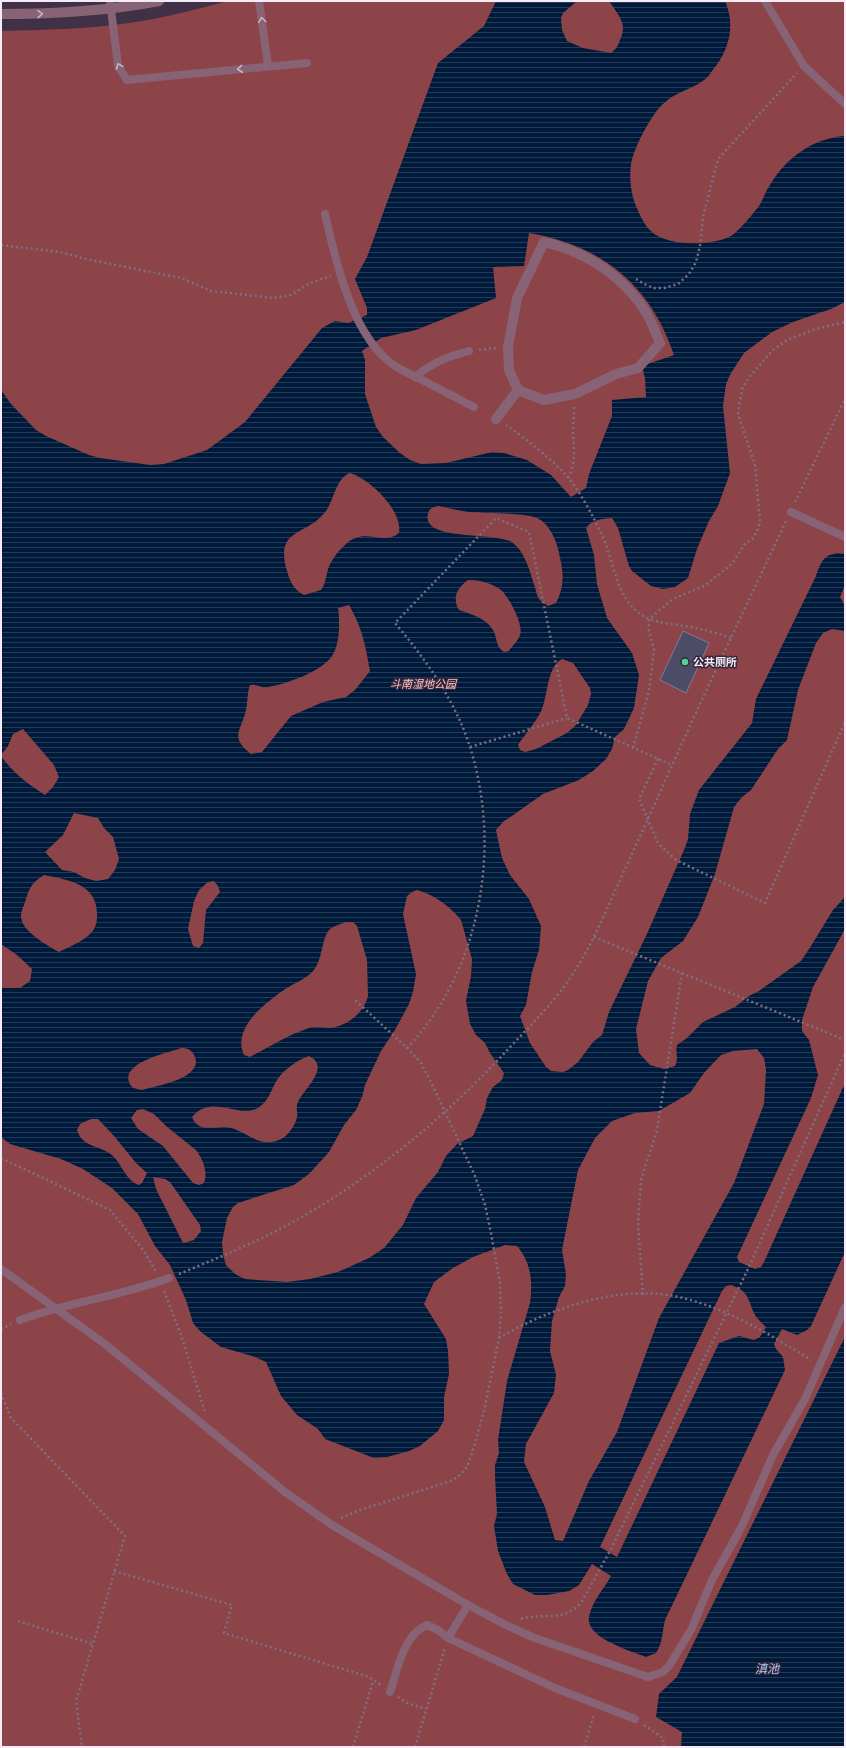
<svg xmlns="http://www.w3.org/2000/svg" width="846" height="1748" font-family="'Libre Baskerville','Noto Sans SC',serif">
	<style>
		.green { fill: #8d4448 }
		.water { fill: url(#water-rules); fill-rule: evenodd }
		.building { fill: #4d4c66; stroke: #7d7d99 }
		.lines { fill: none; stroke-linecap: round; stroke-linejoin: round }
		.path { stroke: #7d7082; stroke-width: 2.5; stroke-dasharray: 2 3; stroke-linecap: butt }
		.service { stroke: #876375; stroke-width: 8 }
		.pedestrian { stroke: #876375; stroke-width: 10 }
		.minor { stroke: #876375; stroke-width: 10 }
		.oneway { stroke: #c8b4c4 }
		.poi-dot { fill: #4fd399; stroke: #36273c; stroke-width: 1.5 }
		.labels { text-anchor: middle; stroke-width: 3; stroke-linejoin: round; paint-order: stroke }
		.poi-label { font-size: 11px; font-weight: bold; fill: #f4eaf8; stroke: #36273c; text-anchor: start }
		.park-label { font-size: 11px; font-style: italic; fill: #fac5c5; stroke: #36273c }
		.water-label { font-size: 12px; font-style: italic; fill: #adcbef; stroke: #36273c }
	</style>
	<defs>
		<pattern id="water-rules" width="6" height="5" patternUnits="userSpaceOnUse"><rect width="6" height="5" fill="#001a3b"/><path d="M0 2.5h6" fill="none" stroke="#263b58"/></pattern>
	</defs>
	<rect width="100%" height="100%" fill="#403146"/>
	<path class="green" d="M 228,1 L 845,1 L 845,1337 L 677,1677 L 659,1694 L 683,1732 L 681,1747 L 1,1747 L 1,31 C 44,30 87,29 129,23 C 163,18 195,10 228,1 Z"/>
	<g class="water">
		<path d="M 496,1 L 577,1 L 563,13 L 561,18 L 562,30 L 567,41 L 583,48 L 611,53 C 616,49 618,46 620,40 C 628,23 618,15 609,1 L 725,1 C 736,26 729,51 712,71 C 710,74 707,78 704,80 C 691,90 675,92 663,104 C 651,115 633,149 631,165 C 629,178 631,194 636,206 C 642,220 647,232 662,238 C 675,243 689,244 703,243 C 713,242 727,240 735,233 C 743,226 752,215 759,206 C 763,200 765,192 770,185 C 786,158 813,138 845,136 L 845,302 L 831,309 L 793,322 L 772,332 L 744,353 L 731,373 L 726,384 L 723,406 L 730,473 L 718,506 L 709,521 L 697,549 L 688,578 L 675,587 L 663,589 L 651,586 L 632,571 L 629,566 L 618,528 L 612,518 C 602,519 593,519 586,528 L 594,555 L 597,584 L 607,618 L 632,653 L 639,675 L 634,708 L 624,729 L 615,737 L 612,749 L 606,759 L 593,771 L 579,780 L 543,794 L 509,818 L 504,821 L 496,830 L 502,858 L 510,875 L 529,899 L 541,926 L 539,950 L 532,972 L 526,1005 L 520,1016 L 530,1043 L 546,1067 L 551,1071 L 563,1072 L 568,1070 L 578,1062 L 593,1042 L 602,1035 L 609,1012 L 646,936 L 684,850 L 688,839 L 690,814 L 699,790 L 752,723 L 756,699 L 816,576 C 821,560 826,551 845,554 L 845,585 L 840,597 L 845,606 L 845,631 L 832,629 L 823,633 L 816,643 L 798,690 L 787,740 L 778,749 L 751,790 L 742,797 L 734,807 L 715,874 L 698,917 L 683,941 L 661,958 L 648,981 L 636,1029 L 639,1053 L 650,1065 L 664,1069 L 675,1066 C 679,1058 675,1053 677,1045 L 687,1038 L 703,1022 L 735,1007 L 749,996 L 759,991 L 801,961 L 811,946 L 833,910 L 845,897 L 845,929 L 813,987 L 802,1020 L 802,1031 L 809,1040 L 818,1075 L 811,1098 L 737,1257 L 739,1262 L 755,1269 L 761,1267 L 764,1262 L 845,1083 L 845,1252 L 811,1326 L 807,1330 L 797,1335 L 782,1329 L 774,1344 L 776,1349 L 783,1357 L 785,1370 L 665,1620 C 662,1633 663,1642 656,1653 L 646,1657 C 631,1651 585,1638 589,1617 C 592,1601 604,1589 611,1576 L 592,1564 L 579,1585 L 569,1591 L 547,1595 L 535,1595 L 513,1584 L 507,1574 L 498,1551 L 494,1526 L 497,1514 L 495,1477 L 495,1465 L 499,1453 L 498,1440 L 507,1381 L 530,1303 C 533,1282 531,1262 517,1246 L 505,1245 L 473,1257 L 453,1268 L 434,1282 L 424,1304 L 446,1339 L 448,1351 L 449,1374 L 444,1397 L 444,1420 L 438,1431 L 420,1446 L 409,1451 L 387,1457 L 374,1458 L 325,1439 L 318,1429 L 297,1415 L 281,1396 L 266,1362 L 255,1357 L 221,1347 L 201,1332 L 193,1323 L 186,1300 L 170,1265 L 155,1246 L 138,1214 L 112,1188 L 83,1169 L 61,1159 L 10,1144 L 1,1137 L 1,988 L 20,988 L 30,981 L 32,969 L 17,955 L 1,944 L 1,756 C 12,772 29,785 45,795 L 53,787 L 59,777 L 54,765 L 23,729 L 13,734 L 8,746 L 1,755 L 1,390 L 11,404 L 36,430 L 46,436 L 89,455 L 100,458 L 150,465 L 164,464 L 207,450 L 245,422 L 322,328 L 335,321 L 348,323 L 367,315 L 367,308 L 355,279 L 367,257 L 438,63 L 484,26 ZM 529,233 C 602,245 651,286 674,355 L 642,366 L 645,378 L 646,397 L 612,400 L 612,416 L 589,474 L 586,488 L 571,497 L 551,475 L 527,460 L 504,453 L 492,452 L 446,463 L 421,464 L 410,460 L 400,453 L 383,437 L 376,427 L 365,394 L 365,360 L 362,351 L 381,338 L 416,330 L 496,298 L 493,267 L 524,266 ZM 350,473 C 370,479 403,511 399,533 C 382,547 364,525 344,546 C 337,552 331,561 328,569 C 326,576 326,583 321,590 L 304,595 C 294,590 290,582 287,571 C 274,527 307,537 326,511 C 334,500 336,478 350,473 ZM 439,506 C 449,508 459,511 469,512 C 486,514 527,512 539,519 C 551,526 558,544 560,558 C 564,574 564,588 556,603 L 548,606 C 546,604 541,602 539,599 C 537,596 536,591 535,587 C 530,573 526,553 513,543 C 499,531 421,542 428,514 C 429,508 433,507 439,506 ZM 468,580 C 480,580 491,583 501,590 C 509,597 524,625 520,635 C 518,641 512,646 509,651 L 504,652 C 495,646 498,639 493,630 C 486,618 471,614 459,610 C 452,598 457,588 468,580 ZM 349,605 C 363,630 365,644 370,671 L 355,690 L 346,697 L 323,702 L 291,716 L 262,752 L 251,754 C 229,736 241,732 246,710 C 248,701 247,693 250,685 C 257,684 261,688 268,687 C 286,684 321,672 332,656 C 340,644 340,622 338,608 ZM 562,659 L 573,663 L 590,688 L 591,694 L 588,705 L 576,725 L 567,733 L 536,749 L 525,752 L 520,750 L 518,745 C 525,734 537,721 542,709 C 548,694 547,667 562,659 ZM 74,813 L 98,818 L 104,828 L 113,837 L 119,859 L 115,870 L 108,879 L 96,881 L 85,878 L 74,872 L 62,870 L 45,852 L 63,835 ZM 44,875 C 69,880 98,884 97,916 C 97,923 95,930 89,935 C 81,942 69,947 59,952 C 47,945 19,930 21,914 C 22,909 25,903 26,899 C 30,886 33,882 44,875 ZM 214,881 L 218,886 L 220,892 L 206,910 L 203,943 L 199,948 L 193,946 L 188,929 L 194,901 L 199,890 L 208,882 ZM 417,890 C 433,894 451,907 461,920 L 472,959 L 471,976 L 466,1001 L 470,1024 L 476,1035 L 485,1043 L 490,1053 L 504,1073 L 502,1080 L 493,1087 L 487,1098 L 485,1109 L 473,1136 L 457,1144 L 446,1156 L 438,1172 L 416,1198 L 403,1225 L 384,1248 L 369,1258 L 338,1272 L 310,1279 L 287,1282 L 245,1279 L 235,1274 L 226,1265 L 223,1254 L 222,1242 L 227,1218 L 233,1207 L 238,1203 L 294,1185 L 309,1174 L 329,1152 L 344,1125 L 356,1110 L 362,1097 L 365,1085 L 381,1051 L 395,1030 L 409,1004 L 413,992 L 416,974 L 403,914 L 407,896 L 412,892 ZM 346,922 L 353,922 L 357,926 L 367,960 L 368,996 C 364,1013 347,1026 330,1028 C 323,1028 315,1026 309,1028 C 288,1035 269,1047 250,1057 L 244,1055 C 232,1029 263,1005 281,992 C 290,985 302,981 310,974 C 324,962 320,939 330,929 C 333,926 342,924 346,922 ZM 181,1048 C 188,1048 192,1050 195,1057 C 203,1079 155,1086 142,1090 C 136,1089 131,1088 129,1082 C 122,1062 168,1053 181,1048 ZM 757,1049 L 764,1058 L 766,1070 L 764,1104 L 734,1183 L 659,1318 L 617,1432 L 589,1481 L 563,1541 L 555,1540 L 545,1507 L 524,1462 L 526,1444 L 554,1393 L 556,1375 L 550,1351 L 552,1321 L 559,1297 L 565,1286 L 566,1274 L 562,1250 L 578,1170 L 595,1138 L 612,1121 L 635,1113 L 659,1111 L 690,1093 L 704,1073 L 721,1055 L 733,1051 ZM 309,1056 C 333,1068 300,1091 297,1105 C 296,1109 298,1113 297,1117 C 296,1124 288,1136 281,1139 C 258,1150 246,1129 226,1127 C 213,1127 197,1132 192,1117 C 211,1094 237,1117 256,1109 C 269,1103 271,1088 279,1077 C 285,1069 299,1059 309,1056 ZM 143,1109 L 154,1114 L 166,1126 L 196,1150 C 203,1159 208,1172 204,1183 L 199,1185 L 193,1183 L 163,1146 L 138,1129 L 131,1118 L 137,1110 ZM 91,1119 L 98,1119 L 114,1136 L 136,1163 L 147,1173 L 142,1183 L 139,1185 C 124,1180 122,1161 109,1153 C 96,1145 82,1146 77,1130 L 80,1124 ZM 153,1177 L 165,1179 L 170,1182 L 200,1225 L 201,1231 L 194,1240 L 183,1243 L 156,1189 ZM 731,1285 C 749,1292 747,1297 754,1313 C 756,1318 762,1323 766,1327 L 760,1337 L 754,1340 L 739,1336 L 719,1343 L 617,1557 L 600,1547 L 722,1291 L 726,1286 Z"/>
		<polygon points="845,1337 845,1747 681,1747 682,1732 656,1717 659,1694 677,1677"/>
	</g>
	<polygon class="building" points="683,631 709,643 686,693 660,680"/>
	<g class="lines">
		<g class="path">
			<polyline points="1,245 60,252 86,259 181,278 211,291 274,298 291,295 310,283 331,276"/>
			<polyline points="636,279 644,284 654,288 664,288 678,284 689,274 696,262 700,246 703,217 718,159 797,73"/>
			<polyline points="479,350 496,348"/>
			<path d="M 506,425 C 525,438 550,458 566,475 C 579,489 594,518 602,535 C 614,560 615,595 639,613 C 654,625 681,624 700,629 C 711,631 721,635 732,638"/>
			<path d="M 568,478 C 576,463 574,451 573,435 C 573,425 574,416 574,406"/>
			<polyline points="795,502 845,399"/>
			<polyline points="470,747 567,718"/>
			<polyline points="633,748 649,691 654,649 649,631 649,619 673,599 704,586 732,564 744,545 753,538 757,531 760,522 755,465 738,414 742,389 750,376 773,350 787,340 816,329 845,322"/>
			<polyline points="658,759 639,799 658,843 676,860 765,903 845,722"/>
			<polyline points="594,937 845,1040"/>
			<path d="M 407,1048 C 481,970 502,848 470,747 C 455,700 426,660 395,623 L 496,518 L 529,532 L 567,718 L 672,765"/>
			<polyline points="1,1158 110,1210 144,1251 156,1272"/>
			<path d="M 179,1274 C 213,1260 247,1246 280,1229 C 367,1183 445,1118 512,1045 C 532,1024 552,1004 568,981 C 588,953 601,922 615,891 C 631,856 647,821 663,786 C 702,697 745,609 786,521"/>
			<polyline points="164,1291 181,1335 205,1412"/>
			<polyline points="643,1295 638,1223 641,1180 657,1130 682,973"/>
			<polyline points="1,1329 11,1324"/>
			<path d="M 499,1338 C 548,1309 617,1285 674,1296 C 724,1306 769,1334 811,1360"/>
			<polyline points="1,1393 11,1418 125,1536 76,1701 82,1747"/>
			<polyline points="341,1518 360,1510 451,1481 460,1475 467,1467 473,1450 484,1411 499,1338 501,1311 500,1283 491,1233 485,1205 475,1176 430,1080 421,1063 407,1048 354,999"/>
			<polyline points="114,1571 232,1605 224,1633 369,1677 381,1685"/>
			<path d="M 521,1619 C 544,1612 562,1623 581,1603 L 610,1551 L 748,1269 L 845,1053"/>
			<polyline points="18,1621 93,1644"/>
			<polyline points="398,1697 407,1703 426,1709"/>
			<polyline points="644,1725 663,1738 664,1747"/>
			<polyline points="353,1747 373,1681"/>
			<polyline points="415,1747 445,1648"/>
			<polyline points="584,1747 594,1714"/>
		</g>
		<g class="service">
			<polyline points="110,1 118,66 127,80 307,63"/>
			<polyline points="259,1 268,66"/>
			<polyline points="765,1 804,66 845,104"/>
			<path d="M 325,214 C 336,262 352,337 395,366 C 403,371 412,375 420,379 C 438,388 456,398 474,407"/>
			<path d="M 415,377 C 433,362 447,357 469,351"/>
			<polyline points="791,512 845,537"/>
			<polyline points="1,1269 105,1344 285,1492 332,1525 468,1605 504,1624 532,1637 648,1677 663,1672 669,1666 691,1630 712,1580 742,1526 773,1455 805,1399 845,1307"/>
			<path d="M 20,1320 C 69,1302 121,1296 169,1278"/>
			<polyline points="448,1638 468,1605"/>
			<path d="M 390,1692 C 398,1669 403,1635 427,1625 L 438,1630 L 448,1638 L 555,1688 L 635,1719"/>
		</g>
		<path class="pedestrian" d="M 496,419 L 518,390 L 509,370 L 508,347 L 517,298 L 544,242 C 582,251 615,271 639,302 C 649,314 654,329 660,343 L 638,368 L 616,374 L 575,394 L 544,400 L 518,390"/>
		<path class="minor" d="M 1,14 C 55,14 107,11 159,1"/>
	</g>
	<defs><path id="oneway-chevron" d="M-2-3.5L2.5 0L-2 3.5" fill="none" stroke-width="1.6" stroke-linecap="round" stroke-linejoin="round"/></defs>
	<g class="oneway">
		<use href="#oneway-chevron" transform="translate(40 14) rotate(-1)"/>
		<use href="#oneway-chevron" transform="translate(262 20) rotate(-97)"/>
		<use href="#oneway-chevron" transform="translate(119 66) rotate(-111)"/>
		<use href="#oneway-chevron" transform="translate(240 69) rotate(174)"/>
	</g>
	<circle class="poi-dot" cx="685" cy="662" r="4"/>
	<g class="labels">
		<g class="poi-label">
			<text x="693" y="666">公共厕所</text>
		</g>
		<g class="park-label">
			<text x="423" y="688">斗南湿地公园</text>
		</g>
		<g class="water-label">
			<text x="767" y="1673">滇池</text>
		</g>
	</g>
	<rect width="846" height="1748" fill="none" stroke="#f4eaf8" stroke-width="4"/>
</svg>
